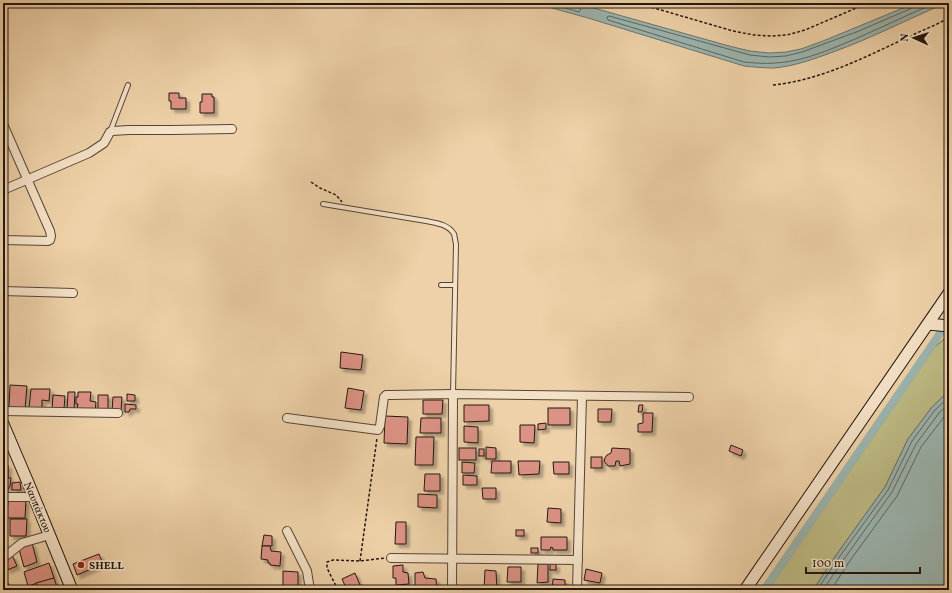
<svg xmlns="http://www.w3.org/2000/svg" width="952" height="593" font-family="Vollkorn,serif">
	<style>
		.green { fill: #bdba84; stroke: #70684a }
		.water { fill: #9bb5af; stroke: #6b7570 }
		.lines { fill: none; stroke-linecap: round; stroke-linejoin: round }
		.shore { stroke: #5f6660; stroke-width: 1 }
		.canal { stroke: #9bb5af; stroke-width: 8 }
		.building { fill: #dc9284; stroke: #231611; filter: url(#shadow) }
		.lane-casing { stroke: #564537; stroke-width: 6 }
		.street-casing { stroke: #564537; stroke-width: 10 }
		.secondary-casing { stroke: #231611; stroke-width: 13 }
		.path { stroke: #231611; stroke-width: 1.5; stroke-dasharray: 3 2; stroke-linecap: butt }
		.lane { stroke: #f4e1c6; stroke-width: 4 }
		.street { stroke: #f4e1c6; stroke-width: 8 }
		.secondary { stroke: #f4e1c6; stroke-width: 11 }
		.poi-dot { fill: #8f2418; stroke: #f4e1c6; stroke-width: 1.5 }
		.labels { text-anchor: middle; stroke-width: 3.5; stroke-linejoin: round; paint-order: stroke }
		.street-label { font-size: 11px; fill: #231611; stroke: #f4e1c6 }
		.poi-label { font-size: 11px; font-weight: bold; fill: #231611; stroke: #f4e1c6; text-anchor: start }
	</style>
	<defs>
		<filter id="shadow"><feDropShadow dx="3.5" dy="3.5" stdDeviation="1" flood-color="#0004"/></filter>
	</defs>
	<rect width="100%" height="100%" fill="#eed1a8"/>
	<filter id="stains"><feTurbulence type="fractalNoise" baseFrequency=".005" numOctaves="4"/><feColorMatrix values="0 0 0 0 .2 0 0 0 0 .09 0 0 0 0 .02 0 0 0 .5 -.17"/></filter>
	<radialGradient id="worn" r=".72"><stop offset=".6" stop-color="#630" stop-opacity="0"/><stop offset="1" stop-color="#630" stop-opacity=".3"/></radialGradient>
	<polygon class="green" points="949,329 949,391 932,407 908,439 885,487 837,554 813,590 768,590 934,348 947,336"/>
	<g class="water">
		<path d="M 534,3 L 576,3 L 729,46 L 750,51 L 769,53 L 786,52 L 801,49 L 823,41 L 857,27 L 915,3 L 946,3 C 908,19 872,38 833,52 C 814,59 795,66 774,68 C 764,68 754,67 744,66 L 588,18 Z"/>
		<polygon points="949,391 949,590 813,590 837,554 885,487 908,439 932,407"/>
	</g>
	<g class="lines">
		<g class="shore">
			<polyline points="549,3 579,12 581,9 579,6 579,3"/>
			<path d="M 915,3 L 914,6 L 912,8 L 859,31 L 802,52 L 786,56 L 769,57 L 750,55 L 609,16 L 607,17 L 607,18 L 608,20 L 744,62 C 755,63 765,64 775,63 C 795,62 813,56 831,49 C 867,35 900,18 935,3"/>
			<polyline points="817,590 840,556 888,490 912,441 935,410 949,397"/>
			<polyline points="823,590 844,559 892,492 916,444 939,413 949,404"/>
			<polyline points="831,590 849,562 897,496 921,447 944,417 949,412"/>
		</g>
		<polyline class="canal" points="764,590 941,332"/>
	</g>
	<g class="building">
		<polygon points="169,93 179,93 179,98 186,98 186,109 171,109 171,101 169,101"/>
		<polygon points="202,94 212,94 212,97 214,97 214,113 200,113 200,102 202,102"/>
		<polygon points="341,352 363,355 361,370 340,368"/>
		<polygon points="10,385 27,386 25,409 9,407"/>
		<polygon points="348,388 364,391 361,410 345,408"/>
		<polygon points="31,389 50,389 49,401 42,400 42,411 29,408"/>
		<polygon points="68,392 75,392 74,410 67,409"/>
		<polygon points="78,392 91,392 90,401 96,402 95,412 77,409 78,404 76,404 76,397 78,397"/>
		<polygon points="127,394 135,395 135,401 127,401"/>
		<polygon points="53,395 65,396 64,409 52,409"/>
		<polygon points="98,395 108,395 108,411 98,412"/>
		<polygon points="113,397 122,397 121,411 112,411"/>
		<polygon points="423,400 443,400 442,414 423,414"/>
		<polygon points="125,404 136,405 136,409 130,409 129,412 125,412"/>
		<polygon points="464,405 489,405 489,421 464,422"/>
		<polygon points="639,405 643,405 642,412 638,412"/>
		<rect x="548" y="408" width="22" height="17"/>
		<polygon points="598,409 612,409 611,422 598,422"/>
		<polygon points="643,413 653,413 652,432 638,432 638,424 643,423"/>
		<polygon points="385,416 408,417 407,444 384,443"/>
		<polygon points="421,418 441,418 441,433 420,433"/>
		<polygon points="546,423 546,429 538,430 538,424"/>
		<polygon points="520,425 535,425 534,443 520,442"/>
		<polygon points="464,426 478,427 478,443 464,442"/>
		<polygon points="416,437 434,437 433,465 415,465"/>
		<polygon points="731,445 743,450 741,456 729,451"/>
		<polygon points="486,447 496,448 496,459 486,459"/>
		<rect x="459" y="448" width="17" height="12"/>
		<polygon points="612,448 630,449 630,464 620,466 619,461 616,461 615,466 608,466 604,461 605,458 607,455 611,453"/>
		<rect x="479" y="449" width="5" height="7"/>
		<rect x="591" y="457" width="11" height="11"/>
		<polygon points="492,461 511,461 511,473 491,473"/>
		<polygon points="518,461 540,461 539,474 519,475"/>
		<polygon points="462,462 475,463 474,473 462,473"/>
		<polygon points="553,462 569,462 569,474 554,474"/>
		<polygon points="3,465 8,465 8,478 3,477"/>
		<polygon points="425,474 440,474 440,491 424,491"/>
		<polygon points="463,475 477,476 477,485 463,485"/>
		<polygon points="3,477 11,478 10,486 8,489 3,489"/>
		<polygon points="20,482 21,490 12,490 12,483"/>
		<polygon points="482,488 496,488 496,499 483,499"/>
		<polygon points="418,494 437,495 437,508 418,507"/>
		<polygon points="8,499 26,500 25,518 7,518"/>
		<polygon points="548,508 561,509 561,523 547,522"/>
		<polygon points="10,519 27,519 26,536 10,536"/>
		<polygon points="396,522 406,522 406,544 395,544"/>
		<rect x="516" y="530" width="8" height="6"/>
		<polygon points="264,535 272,536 272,546 262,546"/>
		<polygon points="541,537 567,537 567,550 553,550 553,548 551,547 550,550 541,550"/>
		<polygon points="32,543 37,562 24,567 19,549"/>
		<polygon points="262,546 270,546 271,551 281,552 280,566 270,565 270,563 268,563 268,560 261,559"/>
		<rect x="531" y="548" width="7" height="5"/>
		<polygon points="99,554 103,564 77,575 73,564"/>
		<polygon points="12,555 17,566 7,570 4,561"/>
		<polygon points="49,563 54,578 28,586 24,572"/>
		<polygon points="538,564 548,564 548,582 537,583"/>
		<rect x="550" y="564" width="6" height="6"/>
		<polygon points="403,565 403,572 408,573 409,584 396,585 396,578 393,578 393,566"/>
		<polygon points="508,567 521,567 521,582 507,582"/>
		<polygon points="586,569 602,573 600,583 584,580"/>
		<polygon points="485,570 496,571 497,590 484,590"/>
		<polygon points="283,571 298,572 298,586 283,586"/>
		<polygon points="423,572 425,578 436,579 437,590 419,590 419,587 415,586 415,573"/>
		<polygon points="355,573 362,590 347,590 342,579"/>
		<polygon points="54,578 58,590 38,590 36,583"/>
		<polygon points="553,579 565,580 565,590 552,590"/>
		<polygon points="8,583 11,590 4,590 3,585"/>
		<polygon points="537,586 543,586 544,590 537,590"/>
	</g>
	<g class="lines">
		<g class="lane-casing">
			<g id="lane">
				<polyline points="110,132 128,85"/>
				<path d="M 323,204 L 426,221 C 436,223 448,224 454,234 C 455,237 455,241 456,244 L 453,394"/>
				<polyline points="441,285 455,285"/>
			</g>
		</g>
		<g class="street-casing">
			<g id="street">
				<polyline points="3,124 50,231 51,236 50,240 48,241 3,240"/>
				<polyline points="3,190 89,153 104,143 110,132 112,131 129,130 172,130 232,129"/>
				<polyline points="3,291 73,293"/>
				<polyline points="3,411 118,413"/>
				<polyline points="287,418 378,430 380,426 384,397 386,395 390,395 453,394 689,397"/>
				<polyline points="3,497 34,497"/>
				<polyline points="287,531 307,571 310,590"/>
				<polyline points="3,558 22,543 50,535"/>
				<polyline points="391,558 578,560"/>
				<polyline points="452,590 453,394"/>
				<polyline points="577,590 582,396"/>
			</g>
		</g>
		<g class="secondary-casing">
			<g id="secondary">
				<polyline points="928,324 949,326"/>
				<polyline points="3,424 29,485 72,590"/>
				<polyline points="745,590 949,293"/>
			</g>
		</g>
		<g class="path">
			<polyline points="637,3 733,31 754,35 771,36 787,35 805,30 868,3"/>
			<path d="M 773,85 C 831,79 883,47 935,25 L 949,18"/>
			<polyline points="311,182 320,188 336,195 342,202"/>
			<polyline points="360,561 377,438"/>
			<polyline points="338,590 327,568 327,562 333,560 360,561 385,558"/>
		</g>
		<use href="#lane" class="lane"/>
		<use href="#street" class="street"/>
		<use href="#secondary" class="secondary"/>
	</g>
	<circle class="poi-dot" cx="81" cy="565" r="4"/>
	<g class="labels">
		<g class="street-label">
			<text transform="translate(38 507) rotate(67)" y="4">Ναυπάκτου</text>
		</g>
		<g class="poi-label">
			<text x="89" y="569">SHELL</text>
		</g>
	</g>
	<rect width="952" height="593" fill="none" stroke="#eed1a8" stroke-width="16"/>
	<rect x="4" y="4" width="944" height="585" fill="none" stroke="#231611" stroke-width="2"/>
	<rect x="8" y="8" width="936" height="577" fill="none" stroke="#231611"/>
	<g transform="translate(914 38) rotate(273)" stroke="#f4e1c6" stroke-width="3" paint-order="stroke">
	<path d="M0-3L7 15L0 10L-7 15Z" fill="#231611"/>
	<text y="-6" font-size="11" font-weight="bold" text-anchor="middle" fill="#231611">N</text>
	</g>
	<path d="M806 567v6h114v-6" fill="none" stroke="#231611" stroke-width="2"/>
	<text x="812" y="567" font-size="12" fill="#231611" stroke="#f4e1c6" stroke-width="3" paint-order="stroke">100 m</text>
	<rect width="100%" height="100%" filter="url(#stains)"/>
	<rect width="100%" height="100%" fill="url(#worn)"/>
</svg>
